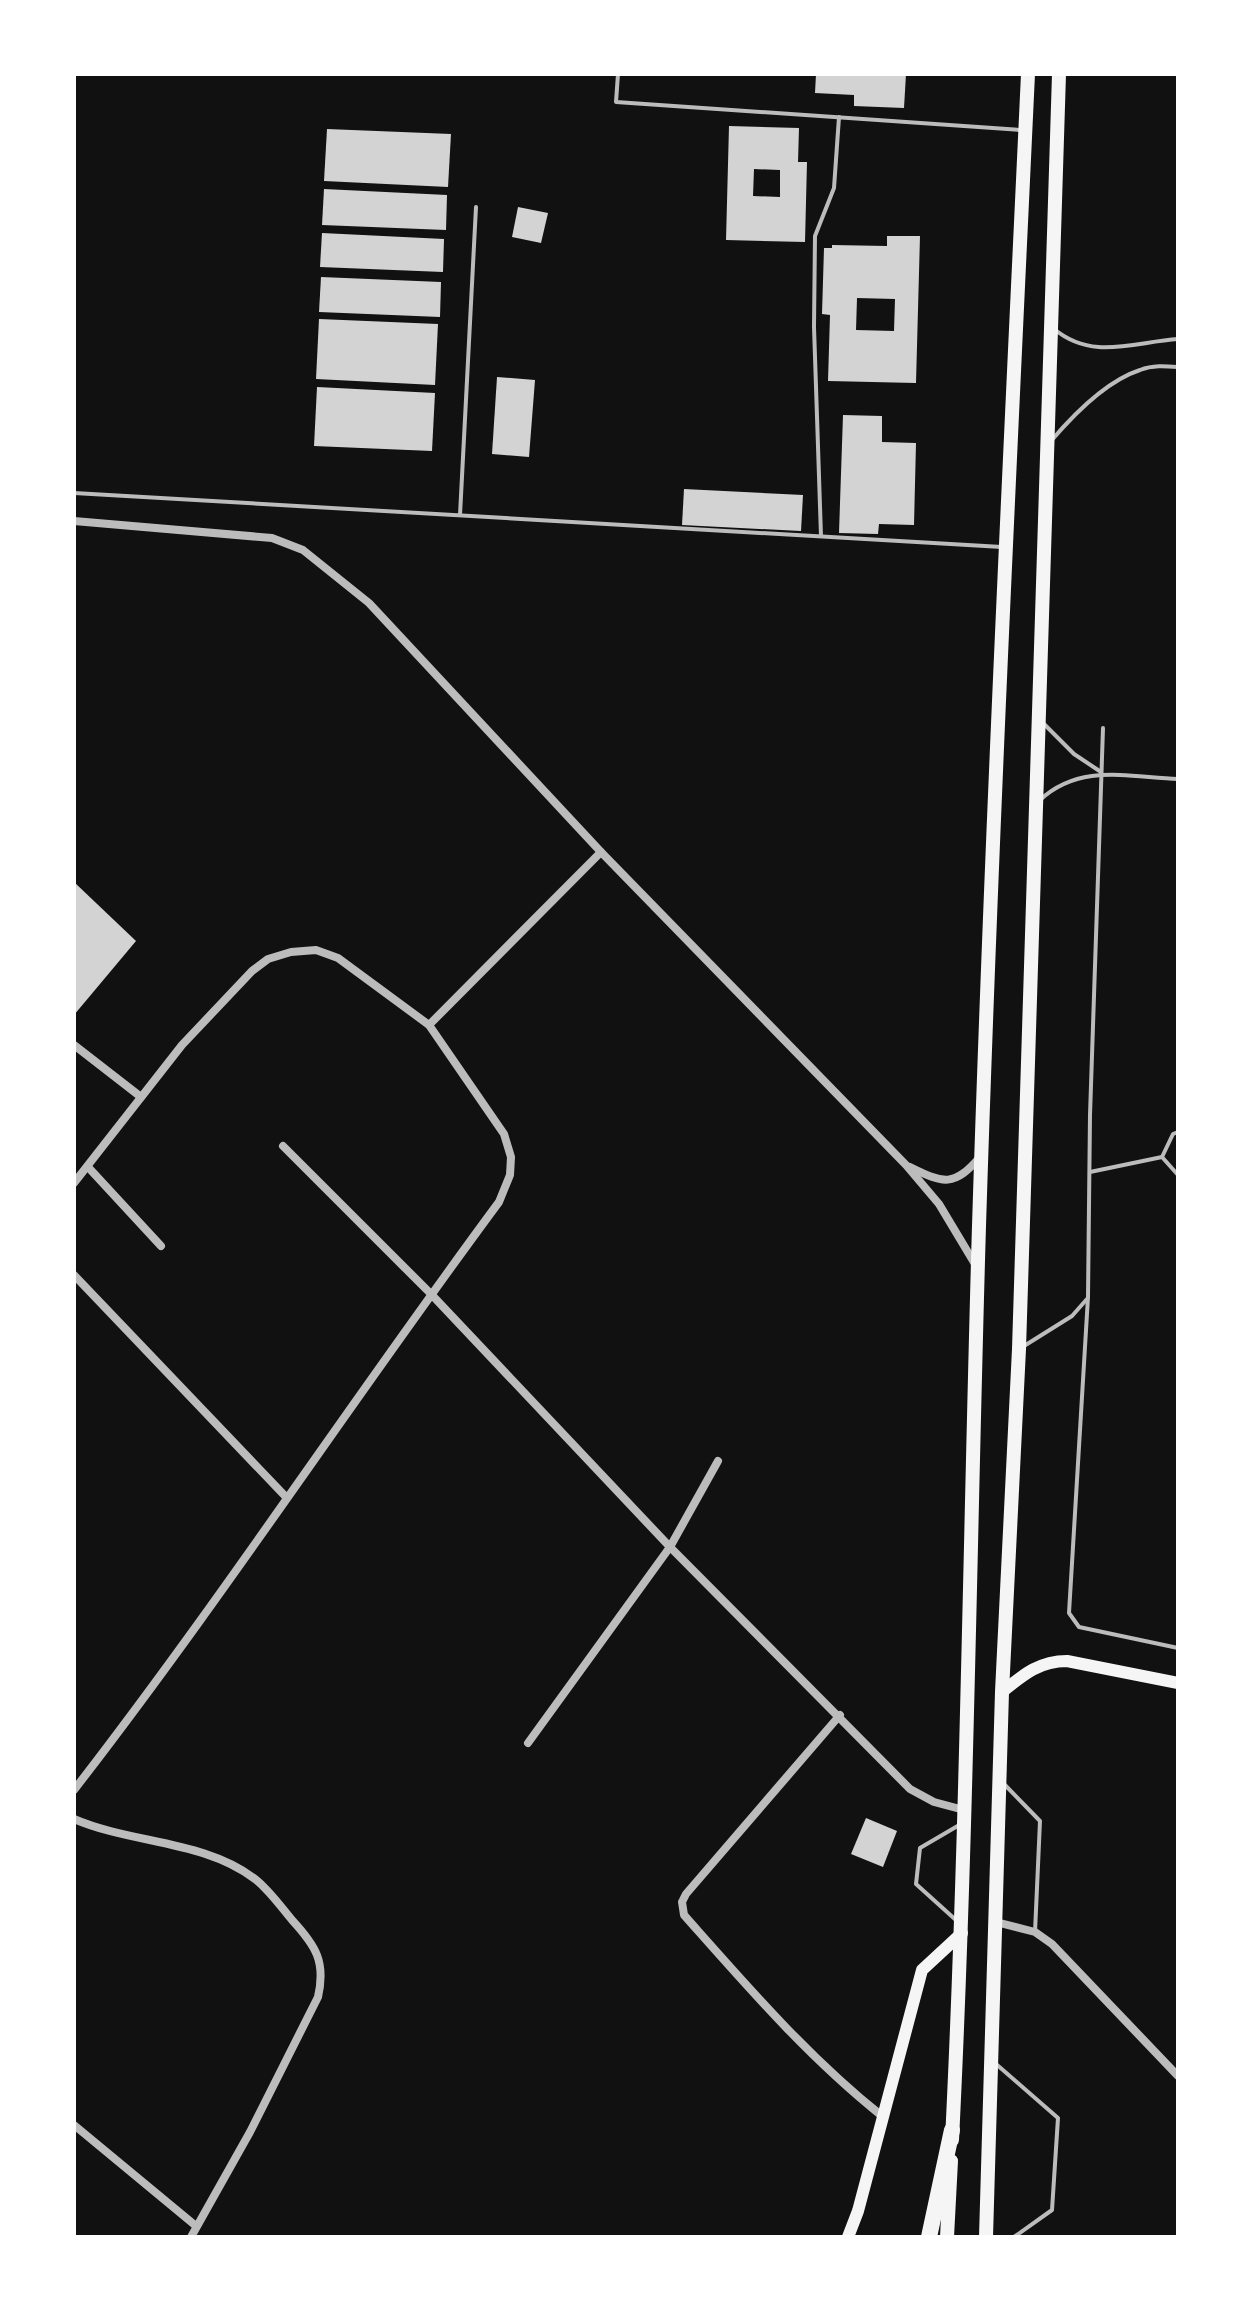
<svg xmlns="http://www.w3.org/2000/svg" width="1252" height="2311" font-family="'Roboto Condensed',sans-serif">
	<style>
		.building { fill: #d3d3d3; fill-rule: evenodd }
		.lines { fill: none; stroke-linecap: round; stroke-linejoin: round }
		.service { stroke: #bcbcbc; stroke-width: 4 }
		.minor { stroke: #bcbcbc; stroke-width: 8 }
		.secondary { stroke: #f5f5f5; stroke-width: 12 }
		.trunk { stroke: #f5f5f5; stroke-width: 14 }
		.motorway { stroke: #f5f5f5; stroke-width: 16 }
	</style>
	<rect width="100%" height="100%" fill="#111"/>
	<g class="building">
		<polygon points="816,74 906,74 904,108 854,106 854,95 815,93"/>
		<path d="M 729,126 L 799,128 L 798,162 L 807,162 L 805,242 L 726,240 ZM 754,169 L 780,170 L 780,197 L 753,196 Z"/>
		<polygon points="327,129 451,134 448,187 324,181"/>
		<polygon points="324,189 447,195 446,230 322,225"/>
		<polygon points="518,207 548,213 541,243 512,237"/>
		<polygon points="322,233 444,239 443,272 320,267"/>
		<path d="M 887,236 L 920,236 L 916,383 L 828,381 L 830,315 L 822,314 L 824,248 L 832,248 L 832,245 L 887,246 ZM 857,298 L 895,299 L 894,331 L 856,330 Z"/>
		<polygon points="321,277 441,282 440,317 319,312"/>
		<polygon points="319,319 438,324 435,385 316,379"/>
		<polygon points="497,377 535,380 529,457 492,454"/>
		<polygon points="317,387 435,393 432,451 314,446"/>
		<polygon points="843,415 882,416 882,442 916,443 914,525 879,524 878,534 839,533"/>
		<polygon points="684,489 803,495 801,531 682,525"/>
		<polygon points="74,882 136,941 74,1015"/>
		<polygon points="866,1818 897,1831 883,1867 851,1854"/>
	</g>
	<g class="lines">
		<g class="service">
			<polyline points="618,74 616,102 1020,130"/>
			<path d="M 1054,329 C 1093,361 1133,342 1178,339"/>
			<path d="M 1051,441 C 1074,414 1106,381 1140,370 C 1153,365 1165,366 1178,367"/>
			<polyline points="74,493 1002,547"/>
			<polyline points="460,515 476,207"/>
			<polyline points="821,536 814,327 815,236 834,188 839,117"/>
			<polyline points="1044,724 1074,754 1101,772"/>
			<polyline points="1103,728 1090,1115 1088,1297 1069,1613 1079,1627 1178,1648"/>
			<path d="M 1040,800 C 1080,763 1128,777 1178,779"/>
			<polyline points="1162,1157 1173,1134 1178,1132"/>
			<polyline points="1090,1172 1162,1157 1178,1175"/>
			<polyline points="1024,1346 1072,1316 1087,1299"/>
			<polyline points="1004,1784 1040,1821 1035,1932"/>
			<polyline points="957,1921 916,1884 920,1848 961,1824"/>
			<polyline points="996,2064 1058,2118 1052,2210 1014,2237"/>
		</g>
		<g class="minor">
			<polyline points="74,521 272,538 303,550 369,603 601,852 906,1165 939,1204 975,1264"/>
			<polyline points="429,1025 601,852"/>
			<polyline points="74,1045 141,1097"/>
			<polyline points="283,1146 431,1294 670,1547 910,1789 934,1802 964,1810"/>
			<polyline points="88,1167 161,1246"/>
			<path d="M 910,1167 C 944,1184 954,1187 980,1157"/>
			<path d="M 74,1183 L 182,1045 L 252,971 L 268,959 L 291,952 L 316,950 L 338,958 L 429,1025 L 504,1134 L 511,1157 L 510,1175 L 499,1202 C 355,1396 222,1599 74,1790"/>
			<polyline points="74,1275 286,1497"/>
			<path d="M 840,1715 L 686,1894 L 682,1902 L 684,1915 C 747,1986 808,2057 882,2116"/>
			<polyline points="528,1743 670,1547 718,1461"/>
			<path d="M 74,1819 C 132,1844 204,1840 255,1879 C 269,1890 281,1907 292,1920 C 316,1946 326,1962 318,1997 L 250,2132 L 191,2237"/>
			<polyline points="996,1922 1035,1932 1052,1944 1178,2076"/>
			<polyline points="74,2125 196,2226"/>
		</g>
		<g class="secondary">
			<path d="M 1002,1692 C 1023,1675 1039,1661 1067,1661 L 1178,1683"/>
			<polyline points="848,2237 858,2211 922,1970 962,1933"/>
		</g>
		<g class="trunk">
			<path d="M 952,2140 C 967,1836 970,1531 979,1226 C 991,842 1010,458 1028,74"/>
			<polyline points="947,2237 951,2161"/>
			<polyline points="986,2237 1002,1692 1019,1349 1059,74"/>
		</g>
		<polyline class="motorway" points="929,2237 952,2130"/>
	</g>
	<rect width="1252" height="2311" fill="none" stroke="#ffffff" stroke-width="152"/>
</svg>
